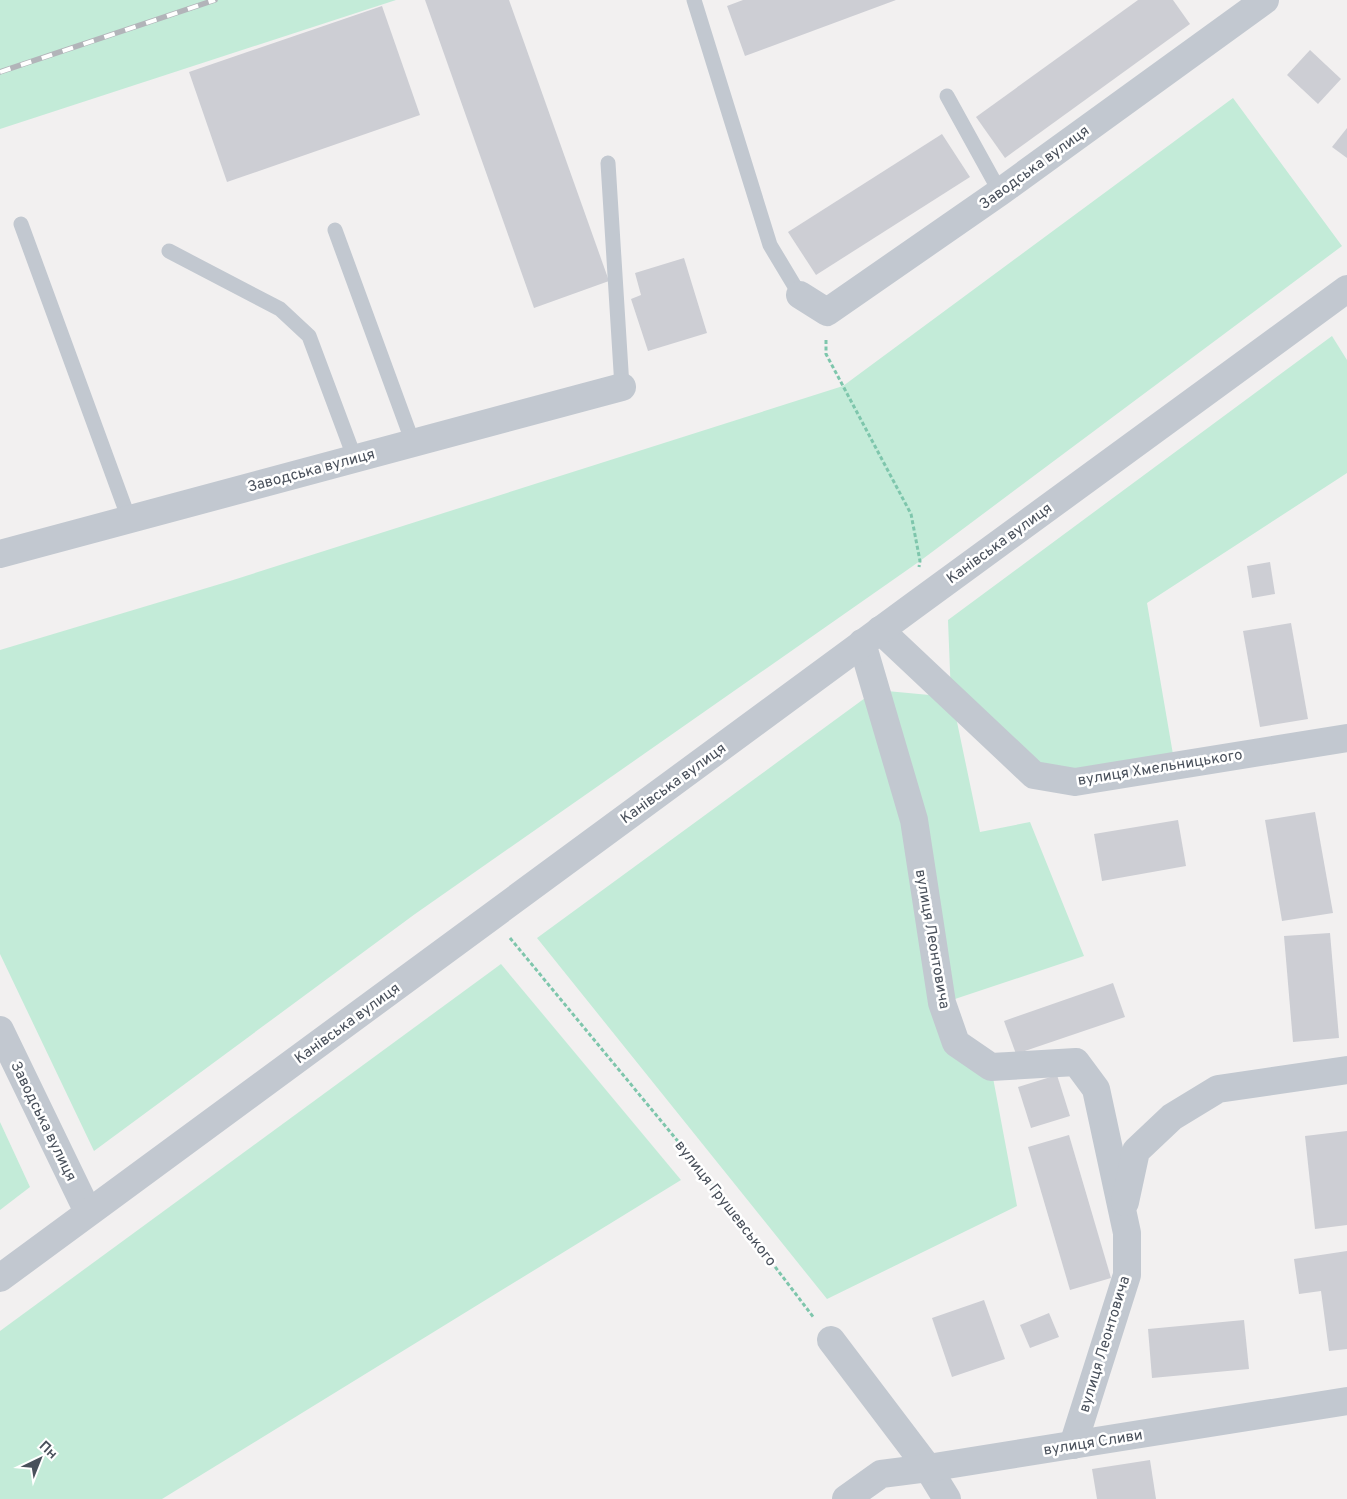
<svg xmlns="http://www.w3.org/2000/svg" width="1347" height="1499" font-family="Overpass,sans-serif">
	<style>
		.green { fill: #c3ebd8 }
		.building { fill: #cdced4 }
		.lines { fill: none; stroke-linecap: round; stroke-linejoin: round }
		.path { stroke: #7ec6ac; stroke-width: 3; stroke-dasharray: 4 2.5; stroke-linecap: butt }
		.service { stroke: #c2c8d0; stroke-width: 15 }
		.minor { stroke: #c2c8d0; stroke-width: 28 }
		.rail-casing { stroke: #b2b4b9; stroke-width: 5.5 }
		.rail { stroke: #fff; stroke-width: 4; stroke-dasharray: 11; stroke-linecap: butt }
		.labels { text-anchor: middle; stroke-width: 5; stroke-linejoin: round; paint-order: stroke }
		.street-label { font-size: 15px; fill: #49505b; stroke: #fff }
	</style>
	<rect width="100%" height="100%" fill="#f2f0f0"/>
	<g class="green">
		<polygon points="0,0 396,0 0,129"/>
		<polygon points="1233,98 1342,246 920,561 415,914 94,1151 0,954 0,650 230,581 843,386"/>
		<polygon points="1332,336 1347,360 1347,473 1147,603 1175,766 1034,775 952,698 980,832 1030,822 1084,956 943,1003 991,1067 1017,1206 827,1299 537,938 876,690 951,697 948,620"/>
		<polygon points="501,964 681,1180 162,1499 0,1499 0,1331"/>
		<polygon points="0,1122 30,1187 0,1210"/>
	</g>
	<g class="building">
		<polygon points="425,0 509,0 609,281 534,308"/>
		<polygon points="743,0 896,0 745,56 727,6"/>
		<polygon points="1138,0 1173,0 1190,24 1005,158 976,117"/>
		<polygon points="382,6 420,115 227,182 189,72"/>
		<polygon points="1310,50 1341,79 1318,104 1287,75"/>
		<polygon points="1347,128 1347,158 1332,147"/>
		<polygon points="942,134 970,177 816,275 788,232"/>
		<polygon points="684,258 707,333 648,351 631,299 641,295 635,273"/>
		<polygon points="1270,562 1275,594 1252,598 1247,566"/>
		<polygon points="1291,623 1308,719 1260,727 1243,631"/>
		<polygon points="1315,812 1333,913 1282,921 1265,820"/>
		<polygon points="1178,820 1186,866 1102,881 1094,834"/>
		<polygon points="1330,933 1339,1038 1293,1042 1284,936"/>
		<polygon points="1113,983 1125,1017 1016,1054 1004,1021"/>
		<polygon points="1057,1075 1070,1116 1031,1128 1018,1087"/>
		<polygon points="1347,1131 1347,1225 1315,1229 1305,1136"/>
		<polygon points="1069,1135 1111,1278 1070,1290 1028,1147"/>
		<polygon points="1347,1251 1347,1349 1329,1351 1321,1291 1299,1294 1294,1259"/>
		<polygon points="984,1300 1005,1359 952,1377 932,1318"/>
		<polygon points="1049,1313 1059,1337 1030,1348 1020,1325"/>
		<polygon points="1244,1320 1249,1369 1152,1378 1148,1329"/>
		<polygon points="1150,1460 1156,1499 1097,1499 1092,1469"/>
	</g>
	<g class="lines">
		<g class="path">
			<polyline points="826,340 826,354 911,514 920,561 919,567"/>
			<polyline points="510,938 700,1168 814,1318"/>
		</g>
		<g class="service">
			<polyline points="694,0 770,245 800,295"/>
			<polyline points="947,96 1000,192"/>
			<polyline points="608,163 622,387"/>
			<polyline points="21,224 129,519"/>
			<polyline points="335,230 413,443"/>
			<polyline points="169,251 280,309 309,336 355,459"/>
		</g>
		<g class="minor">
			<polyline points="800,295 827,312 1000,192 1265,0"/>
			<polyline points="0,554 622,387"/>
			<polyline points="880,630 1034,775 1075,782 1347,738"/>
			<polyline points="862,643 914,820 942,1003 956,1043 991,1067 1076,1062 1096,1089 1127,1233 1127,1275 1073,1445"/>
			<polyline points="0,1030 88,1212"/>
			<polyline points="1125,1202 1136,1151 1172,1117 1218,1089 1347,1070"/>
			<polyline points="0,1278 912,607 1347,289"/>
			<polyline points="831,1340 928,1468 947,1499"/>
			<polyline points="846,1499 881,1474 928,1468 1347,1401"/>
		</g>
		<g class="rail-casing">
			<polyline id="rail" points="0,72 215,0"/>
		</g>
		<use href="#rail" class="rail"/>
	</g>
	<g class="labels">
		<g class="street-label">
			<text transform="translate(1034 167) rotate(-36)" y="5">Заводська вулиця</text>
			<text transform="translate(311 470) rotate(-15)" y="5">Заводська вулиця</text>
			<text transform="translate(999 543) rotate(-36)" y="5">Канівська вулиця</text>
			<text transform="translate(1160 767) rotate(-9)" y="5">вулиця Хмельницького</text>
			<text transform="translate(673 783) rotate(-36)" y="5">Канівська вулиця</text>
			<text transform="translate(933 939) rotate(80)" y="5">вулиця Леонтовича</text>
			<text transform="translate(347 1023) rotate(-36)" y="5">Канівська вулиця</text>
			<text transform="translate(44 1121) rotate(64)" y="5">Заводська вулиця</text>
			<text transform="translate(726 1203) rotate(52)" y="5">вулиця Грушевського</text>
			<text transform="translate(1104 1344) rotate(-73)" y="5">вулиця Леонтовича</text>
			<text transform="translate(1093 1442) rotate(-9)" y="5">вулиця Сливи</text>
		</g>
	</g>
	<g transform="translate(40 1459) rotate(43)" stroke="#ffffff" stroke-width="4" paint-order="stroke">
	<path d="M0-4L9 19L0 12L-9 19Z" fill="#49505b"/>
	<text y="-8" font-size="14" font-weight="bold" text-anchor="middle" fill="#49505b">Пн</text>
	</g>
</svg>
